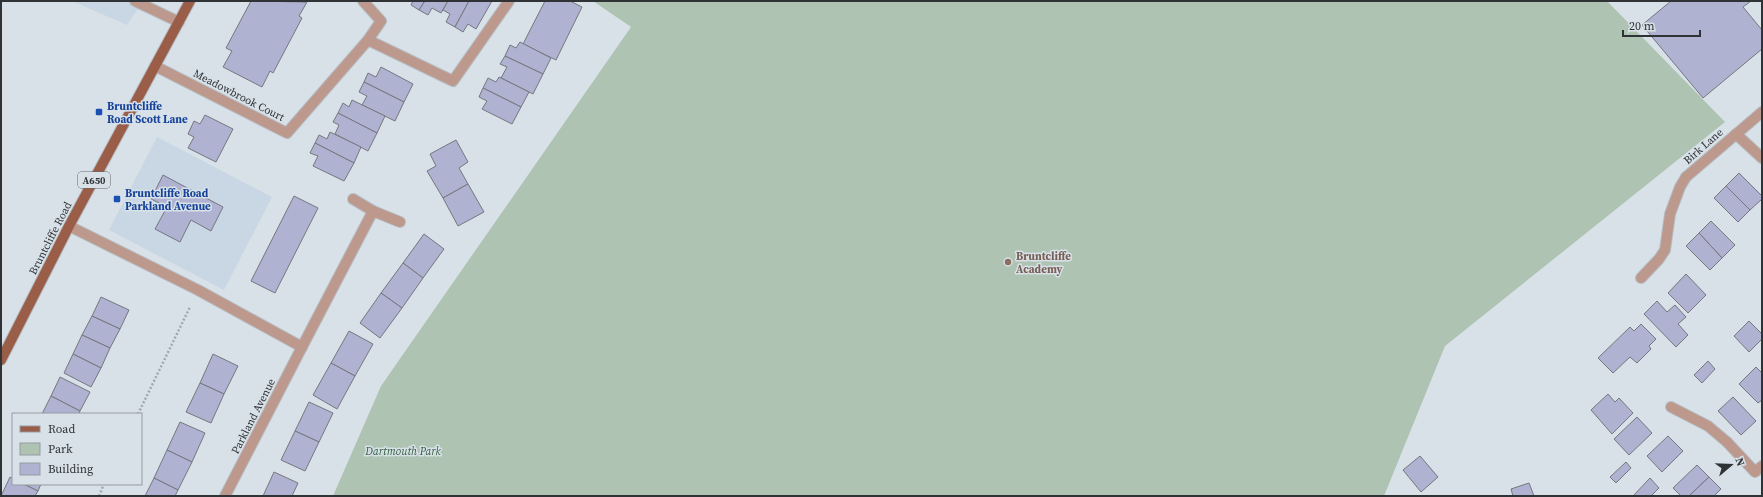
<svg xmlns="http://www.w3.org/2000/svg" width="1763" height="497" font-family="'Source Serif 4',serif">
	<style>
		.built { fill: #c8d7e3 }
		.green { fill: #aec3b2 }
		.building { fill: #afb2d0; stroke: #76777f }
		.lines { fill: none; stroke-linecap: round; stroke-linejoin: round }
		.lane-casing { stroke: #b6bec4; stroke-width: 12 }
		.street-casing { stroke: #b6bec4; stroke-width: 12 }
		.primary-casing { stroke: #b6bec4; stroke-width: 12 }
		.path { stroke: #a2a9ae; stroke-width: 2.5; stroke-dasharray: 2 2; stroke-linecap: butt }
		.lane { stroke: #bd998d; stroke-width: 10 }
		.street { stroke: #bd998d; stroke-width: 10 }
		.primary { stroke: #9a5d47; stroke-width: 10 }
		.transit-dot { fill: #1a4fb4; stroke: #d8e1e8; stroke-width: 1.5 }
		.education-dot { fill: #8d6e63; stroke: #d8e1e8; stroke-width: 1.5 }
		.labels { text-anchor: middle; stroke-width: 3; stroke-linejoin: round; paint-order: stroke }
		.shield { fill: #d8e1e8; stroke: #62676b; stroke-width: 1 }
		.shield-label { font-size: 10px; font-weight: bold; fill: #303336 }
		.street-label { font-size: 11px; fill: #303336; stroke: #d8e1e8 }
		.transit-label { font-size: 11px; font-weight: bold; fill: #164399; stroke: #d8e1e8; text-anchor: start }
		.education-label { font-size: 11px; font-weight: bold; fill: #785e54; stroke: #d8e1e8; text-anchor: start }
		.park-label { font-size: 11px; font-style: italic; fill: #305c3c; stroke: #d8e1e8 }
	</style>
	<rect width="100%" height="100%" fill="#d8e1e8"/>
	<g class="built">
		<polygon points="72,1 143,1 127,25"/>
		<polygon points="157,137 272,197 224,290 109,230"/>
	</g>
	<polygon class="green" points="593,1 1607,1 1725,122 1445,346 1384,496 333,496 381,386 631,27"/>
	<g class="building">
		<polygon points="251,1 307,2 299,16 302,18 273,73 270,71 262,87 223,67 232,51 226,48"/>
		<polygon points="413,1 425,1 419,10 411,5"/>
		<polygon points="425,1 448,1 441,13 432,8 428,15 419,10"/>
		<polygon points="448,1 469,1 455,27 446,22 450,14 443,10"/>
		<polygon points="469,1 492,1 476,29 468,24 463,32 455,27"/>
		<polygon points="545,1 570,1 582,7 556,60 523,44"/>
		<polygon points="1671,1 1751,1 1743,7 1762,30 1762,49 1703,98 1642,25"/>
		<polygon points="520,42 551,58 543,74 505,56 510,45 516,48"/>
		<polygon points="505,56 543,74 533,94 501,78 507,67 500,64"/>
		<polygon points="381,67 413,84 404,102 364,82 368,73 376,77"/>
		<polygon points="499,77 529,92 521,107 483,88 488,78 496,82"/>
		<polygon points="364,82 404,102 395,121 362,105 367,96 359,92"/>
		<polygon points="483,88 521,107 512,124 482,109 487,101 479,97"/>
		<polygon points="352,100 385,116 377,133 338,113 343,103 349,107"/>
		<polygon points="338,113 377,133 368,151 335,134 339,125 333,122"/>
		<polygon points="205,115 233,129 216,162 188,148 194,137 188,134 194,121 200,124"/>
		<polygon points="330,132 361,147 354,163 315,143 319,135 327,139"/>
		<polygon points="456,140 468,162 459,168 468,184 443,198 427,171 436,166 430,154"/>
		<polygon points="315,143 354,163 344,181 313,166 318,156 310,153"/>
		<polygon points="1739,173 1762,196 1762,199 1750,210 1726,186"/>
		<polygon points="163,175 223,207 211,231 191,220 180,242 155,229 167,207 151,199"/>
		<polygon points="468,184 484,212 458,226 443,198"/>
		<polygon points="1726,186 1750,210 1738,222 1714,198"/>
		<polygon points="294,196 318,208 275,293 251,281"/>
		<polygon points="1711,221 1735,245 1722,258 1699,233"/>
		<polygon points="1699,233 1722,258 1710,270 1686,246"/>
		<polygon points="424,234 444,249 423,278 403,263"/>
		<polygon points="403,263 423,278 402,308 381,293"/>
		<polygon points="1686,274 1706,295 1688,313 1668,293"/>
		<polygon points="381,293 402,308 380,338 360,323"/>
		<polygon points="101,297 129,310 120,329 92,316"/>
		<polygon points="1657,301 1667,312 1675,305 1686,317 1678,324 1688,335 1676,347 1644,314"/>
		<polygon points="92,316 120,329 110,348 82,335"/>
		<polygon points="1749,321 1762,334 1762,339 1749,352 1734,336"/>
		<polygon points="1641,324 1656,339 1649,346 1651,349 1637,363 1630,357 1613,373 1598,358 1630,327 1634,331"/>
		<polygon points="349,331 373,344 355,376 331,363"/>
		<polygon points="82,335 110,348 101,368 73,354"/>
		<polygon points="73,354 101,368 91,387 64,373"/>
		<polygon points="213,354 238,366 224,394 200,383"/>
		<polygon points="1708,361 1715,369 1702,383 1694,375"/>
		<polygon points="331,363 355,376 337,409 313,395"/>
		<polygon points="1756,367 1762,373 1762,400 1758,403 1739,384"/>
		<polygon points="60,377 90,392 80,411 51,396"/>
		<polygon points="200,383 224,394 211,423 186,412"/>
		<polygon points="1608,394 1615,402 1619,398 1633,413 1612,434 1591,410"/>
		<polygon points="51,396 80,411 79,414 42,414"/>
		<polygon points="1733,397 1756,421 1741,435 1718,411"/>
		<polygon points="309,402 333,413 319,442 295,431"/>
		<polygon points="1637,417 1652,433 1629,455 1614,439"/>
		<polygon points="180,422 205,433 192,462 167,450"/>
		<polygon points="295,431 319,442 305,471 281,460"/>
		<polygon points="1668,436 1683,451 1662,472 1647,456"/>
		<polygon points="167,450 192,462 178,490 154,478"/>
		<polygon points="1420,456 1438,477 1421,492 1403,470"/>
		<polygon points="1626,462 1631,468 1616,483 1610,477"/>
		<polygon points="1697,465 1709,477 1689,496 1681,496 1673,488"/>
		<polygon points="274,472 298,483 292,496 263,496"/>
		<polygon points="10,477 13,479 13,484 24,484 38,491 35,496 1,496"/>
		<polygon points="1709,477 1721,489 1714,496 1689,496"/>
		<polygon points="154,478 178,490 175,496 145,496"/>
		<polygon points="1650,478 1659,488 1651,496 1633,496"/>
		<polygon points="1529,483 1534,496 1513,496 1511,489"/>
		<polygon points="24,484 41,484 38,491"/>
	</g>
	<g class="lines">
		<g class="lane-casing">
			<g id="lane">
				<polyline points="1641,278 1659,259 1665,250 1670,214 1680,187 1686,177"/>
				<polyline points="1671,407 1708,426 1727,442"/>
			</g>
		</g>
		<g class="street-casing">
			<g id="street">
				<polyline points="135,1 179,22"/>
				<polyline points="368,40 453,81 509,1"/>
				<polyline points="155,66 287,133 368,40 381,21 363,1"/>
				<polyline points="1736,134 1762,158"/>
				<polyline points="1686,177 1762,112"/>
				<polyline points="353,199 373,211"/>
				<polyline points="69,226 198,290 302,347 373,211 400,222"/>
				<polyline points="1727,442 1755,472 1762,466"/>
				<polyline points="225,496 302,347"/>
			</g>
		</g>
		<g class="primary-casing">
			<polyline id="primary" points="1,360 69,226 190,1"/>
		</g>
		<g class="path">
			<polyline points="138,414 190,307"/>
			<polyline points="99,496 104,484"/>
		</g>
		<use href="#lane" class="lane"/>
		<use href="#street" class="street"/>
		<use href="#primary" class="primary"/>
	</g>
	<g class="transit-dot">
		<rect x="95" y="108" width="8" height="8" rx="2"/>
		<rect x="113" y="195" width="8" height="8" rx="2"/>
	</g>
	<circle class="education-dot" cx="1008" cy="262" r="4"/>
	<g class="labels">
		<rect class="shield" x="78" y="172" width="32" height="16" rx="3"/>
		<g class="shield-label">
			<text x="94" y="184">A650</text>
		</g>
		<g class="street-label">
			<text transform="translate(239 95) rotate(27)" y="4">Meadowbrook Court</text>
			<text transform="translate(1703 146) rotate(-41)" y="4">Birk Lane</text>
			<text transform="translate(50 238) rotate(-63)" y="4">Bruntcliffe Road</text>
			<text transform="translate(253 416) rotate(-63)" y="4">Parkland Avenue</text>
		</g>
		<g class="transit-label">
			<text x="107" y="110">Bruntcliffe<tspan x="107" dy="13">Road Scott Lane</tspan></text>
			<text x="125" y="197">Bruntcliffe Road<tspan x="125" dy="13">Parkland Avenue</tspan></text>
		</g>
		<g class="education-label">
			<text x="1016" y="260">Bruntcliffe<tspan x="1016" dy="13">Academy</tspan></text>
		</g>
		<g class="park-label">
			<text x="403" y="455">Dartmouth Park</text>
		</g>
	</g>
	<rect width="1763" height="497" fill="none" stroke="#303336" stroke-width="4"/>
	<rect x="12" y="413" width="130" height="72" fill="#d8e1e8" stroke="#959ba1"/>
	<rect x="20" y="426" width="20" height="6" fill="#9a5d47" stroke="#959ba1"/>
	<text x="48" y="433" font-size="12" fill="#303336">Road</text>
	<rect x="20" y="443" width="20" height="12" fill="#aec3b2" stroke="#959ba1"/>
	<text x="48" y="453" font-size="12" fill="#303336">Park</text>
	<rect x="20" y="463" width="20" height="12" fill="#afb2d0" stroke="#959ba1"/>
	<text x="48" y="473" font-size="12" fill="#303336">Building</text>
	<g transform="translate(1731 465) rotate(71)" stroke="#d8e1e8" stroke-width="3" paint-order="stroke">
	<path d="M0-3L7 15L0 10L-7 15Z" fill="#303336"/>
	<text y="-6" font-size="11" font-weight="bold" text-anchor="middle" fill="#303336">N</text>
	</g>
	<path d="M1623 30v6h77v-6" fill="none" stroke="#303336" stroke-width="2"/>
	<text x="1629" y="30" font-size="12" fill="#303336" stroke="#d8e1e8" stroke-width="3" paint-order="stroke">20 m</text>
</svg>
